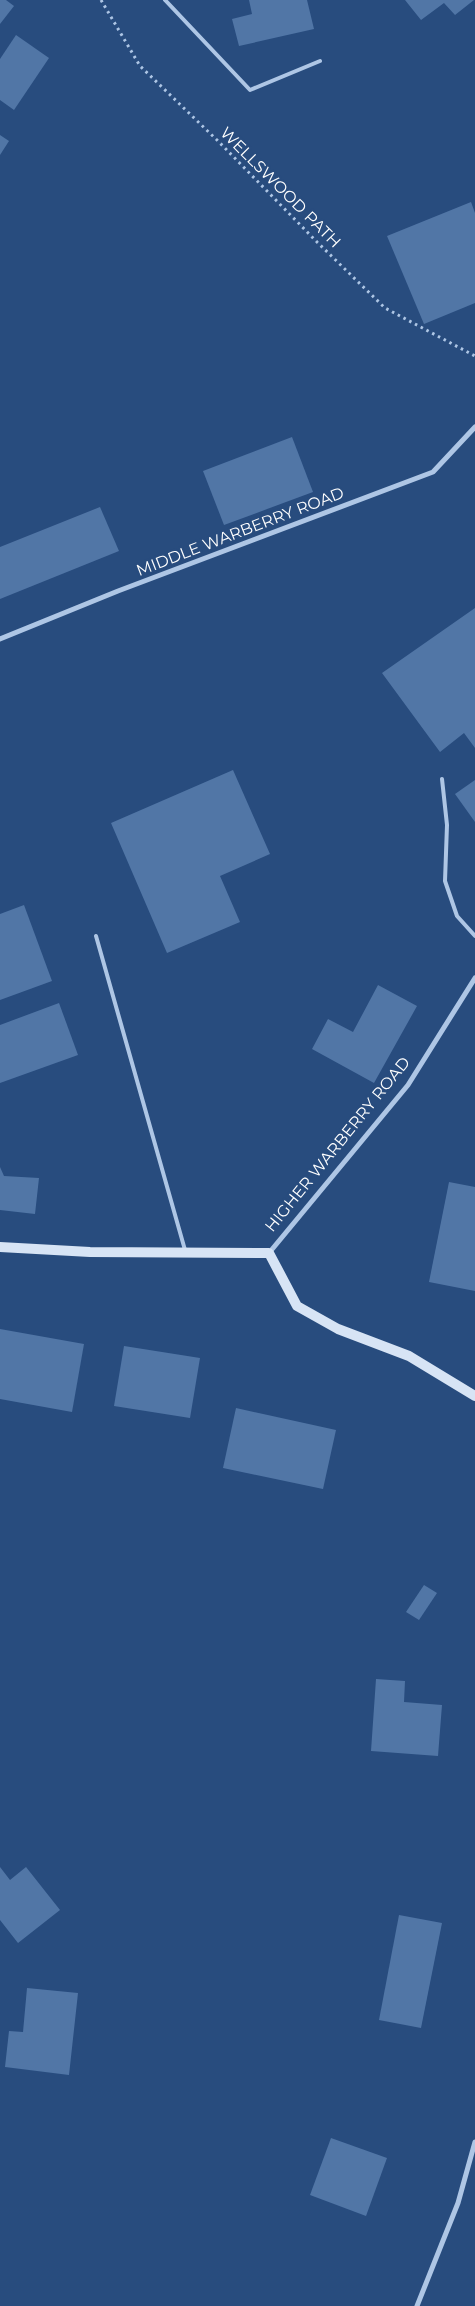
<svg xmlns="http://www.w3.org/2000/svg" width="475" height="2306" font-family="Montserrat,sans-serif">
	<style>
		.building { fill: #5176a6 }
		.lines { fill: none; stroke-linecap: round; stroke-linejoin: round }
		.path { stroke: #aec6e5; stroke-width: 3; stroke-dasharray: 2.5 4; stroke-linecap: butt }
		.lane { stroke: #aec6e5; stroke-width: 4 }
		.street { stroke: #aec6e5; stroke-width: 5 }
		.secondary { stroke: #d7e4f5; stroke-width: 10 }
		.labels { text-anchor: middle; stroke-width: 4.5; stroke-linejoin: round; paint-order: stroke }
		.street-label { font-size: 16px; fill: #fff; stroke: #284c7e }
	</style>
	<rect width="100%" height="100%" fill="#284c7e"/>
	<g class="building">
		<polygon points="0,0 6,0 14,6 0,24"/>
		<polygon points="249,0 307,0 314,29 239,46 232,19 252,14"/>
		<polygon points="405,0 474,0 455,15 444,3 421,20"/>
		<polygon points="16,35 49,58 14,110 0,100 0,59"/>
		<polygon points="0,135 9,141 0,155"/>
		<polygon points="471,202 475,213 475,303 424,324 387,236"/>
		<polygon points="292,437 313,492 224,525 203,471"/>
		<polygon points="100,507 119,551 0,599 0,547"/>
		<polygon points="475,608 475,748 464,733 440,752 382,673"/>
		<polygon points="233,770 270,854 220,876 240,922 167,953 111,823"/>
		<polygon points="475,780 475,822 455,794"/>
		<polygon points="24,905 52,981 0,1000 0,914"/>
		<polygon points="378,985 417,1006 374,1083 312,1049 328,1019 353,1032"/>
		<polygon points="59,1003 78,1055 0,1083 0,1025"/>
		<polygon points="0,1167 4,1176 39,1178 35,1214 0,1210"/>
		<polygon points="449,1182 475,1187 475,1291 429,1282"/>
		<polygon points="0,1329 84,1344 72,1412 0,1399"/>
		<polygon points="124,1346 200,1358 190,1418 114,1406"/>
		<polygon points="236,1408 336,1430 323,1489 223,1468"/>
		<polygon points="424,1585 437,1593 419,1620 406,1612"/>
		<polygon points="376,1679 405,1681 404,1702 442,1705 438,1756 371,1751"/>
		<polygon points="0,1867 10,1880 26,1867 60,1910 18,1943 0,1920"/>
		<polygon points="399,1915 442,1923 421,2028 379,2020"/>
		<polygon points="27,1988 78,1993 69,2075 5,2067 9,2031 23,2032"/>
		<polygon points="331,2138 387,2158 366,2216 310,2195"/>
	</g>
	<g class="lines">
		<polyline class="path" points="101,0 140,66 217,140 317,242 385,308 475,356"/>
		<g class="lane">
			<polyline points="165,0 250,90 320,61"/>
			<polyline points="442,779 447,825 445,881 457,916 475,936"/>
			<polyline points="96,936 185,1250"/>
		</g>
		<g class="street">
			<polyline points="0,639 118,591 433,472 475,427"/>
			<polyline points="269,1253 408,1085 475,978"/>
			<polyline points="417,2306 458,2203 475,2142"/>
		</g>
		<polyline class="secondary" points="0,1247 90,1252 269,1253 297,1306 338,1329 409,1356 475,1396"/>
	</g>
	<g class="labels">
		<g class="street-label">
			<text transform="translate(281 187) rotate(45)" y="6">WELLSWOOD PATH</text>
			<text transform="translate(240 531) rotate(-21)" y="6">MIDDLE WARBERRY ROAD</text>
			<text transform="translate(337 1144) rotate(-51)" y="6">HIGHER WARBERRY ROAD</text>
		</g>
	</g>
</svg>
